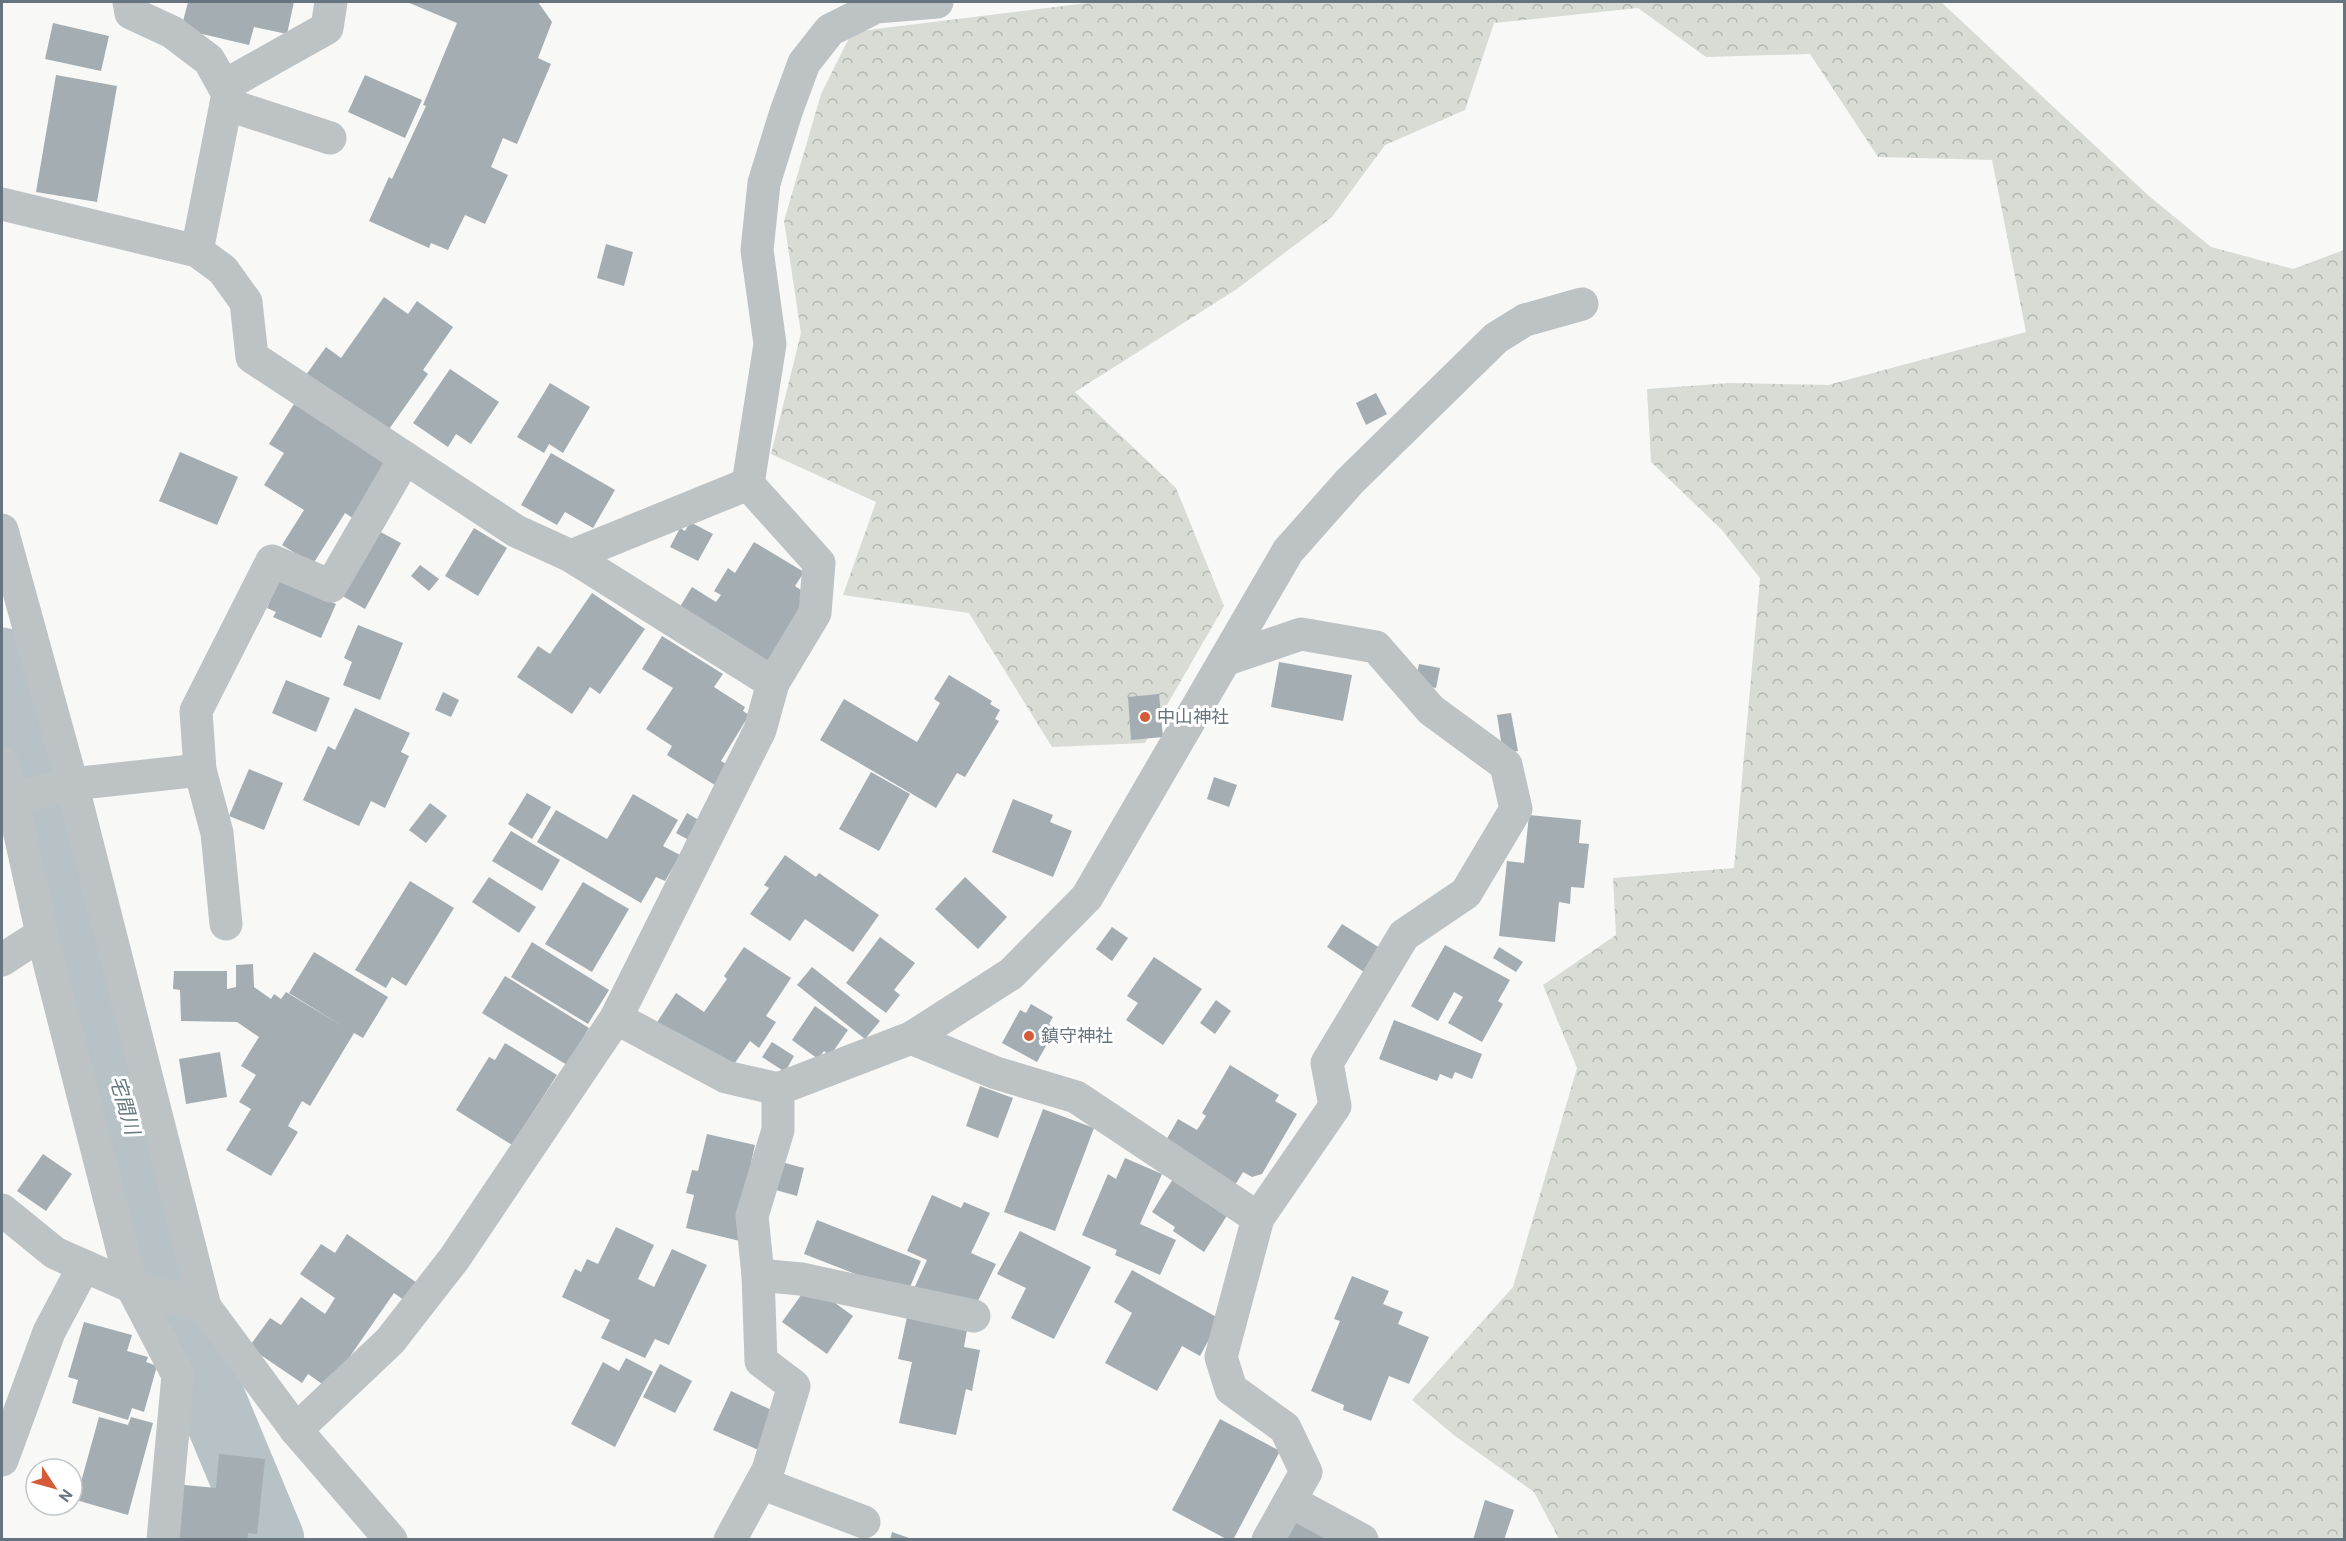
<svg xmlns="http://www.w3.org/2000/svg" width="2346" height="1541" font-family="Cabin,'Noto Sans JP',sans-serif">
	<style>
		.forest { fill: url(#forest-crowns) }
		.lines { fill: none; stroke-linecap: round; stroke-linejoin: round }
		.river { stroke: #b6c2c5; stroke-width: 69 }
		.building { fill: #a4adb2 }
		.minor { stroke: #bdc2c5; stroke-width: 33 }
		.poi-dot { fill: #d55a38; stroke: #fff; stroke-width: 2 }
		.labels { text-anchor: middle; stroke-width: 6; stroke-linejoin: round; paint-order: stroke }
		.poi-label { font-size: 18px; fill: #65747e; stroke: #fff; text-anchor: start }
		.water-label { font-size: 20px; font-style: italic; fill: #65797f; stroke: #fff }
	</style>
	<defs>
		<pattern id="forest-crowns" width="20" height="18" patternUnits="userSpaceOnUse" patternTransform="scale(1.5)"><rect width="20" height="18" fill="#d8dcd5"/><path d="M2 6a3 3 0 1 1 6 0M12 15a3 3 0 1 1 6 0" fill="none" stroke="#b3b7b2"/></pattern>
	</defs>
	<rect width="100%" height="100%" fill="#f8f8f6"/>
	<polygon class="forest" points="1096,2 1941,2 2149,196 2211,247 2293,269 2344,250 2344,1539 1559,1539 1534,1492 1455,1436 1412,1400 1513,1287 1577,1068 1543,985 1616,935 1613,878 1734,868 1760,578 1721,529 1651,462 1647,389 1730,383 1828,385 2026,332 1992,160 1878,157 1810,54 1706,57 1638,8 1494,23 1465,110 1385,145 1332,217 1237,289 1075,392 1176,488 1224,606 1145,743 1052,747 969,613 843,595 876,502 771,454 801,333 784,221 821,94 852,32"/>
	<g class="lines">
		<polyline class="river" points="2,662 158,1219 190,1348 270,1540"/>
	</g>
	<g class="building">
		<polygon points="188,2 294,2 287,34 254,27 249,45 181,29"/>
		<polygon points="407,2 538,2 552,22 538,58 551,64 517,144 503,138 491,167 508,175 485,224 465,215 448,250 431,243 429,248 369,221 389,177 392,179 426,106 423,105 457,23"/>
		<polygon points="53,23 109,36 101,71 45,59"/>
		<polygon points="56,75 117,86 97,202 36,192"/>
		<polygon points="365,75 422,100 405,138 348,112"/>
		<polygon points="606,244 633,252 624,286 597,278"/>
		<polygon points="384,297 408,314 417,301 453,327 423,370 428,374 387,432 306,375 326,347 341,358"/>
		<polygon points="450,369 499,402 471,444 456,434 448,447 413,423"/>
		<polygon points="550,383 590,407 563,453 549,444 544,453 517,437"/>
		<polygon points="1376,393 1387,414 1366,425 1356,403"/>
		<polygon points="294,404 392,465 357,521 345,513 313,564 282,545 304,510 264,485 284,453 269,444"/>
		<polygon points="180,452 238,477 217,525 159,501"/>
		<polygon points="551,453 615,490 593,528 565,512 557,525 521,505"/>
		<polygon points="690,522 713,534 698,561 670,547 680,528 685,531"/>
		<polygon points="474,528 507,548 478,596 445,576"/>
		<polygon points="375,529 401,543 365,609 339,594"/>
		<polygon points="754,542 804,572 795,586 810,596 774,675 678,610 692,587 716,602 721,595 714,591 728,568 735,573"/>
		<polygon points="420,565 439,579 429,591 411,576"/>
		<polygon points="280,578 336,604 321,638 273,617 276,612 267,608"/>
		<polygon points="592,593 645,629 600,694 590,687 572,714 517,677 538,646 550,654"/>
		<polygon points="358,625 403,643 380,700 343,685 352,662 344,658"/>
		<polygon points="662,636 723,674 714,687 745,707 743,711 749,715 721,761 731,767 718,787 667,755 672,746 646,729 673,688 642,669"/>
		<polygon points="1279,662 1352,675 1343,721 1271,707"/>
		<polygon points="1419,664 1440,668 1436,688 1415,684"/>
		<polygon points="949,675 992,701 990,704 1000,710 995,719 999,721 965,777 957,773 936,808 820,740 844,699 917,742 940,703 934,699"/>
		<polygon points="286,680 330,698 316,732 272,713"/>
		<polygon points="443,692 459,700 451,717 435,710"/>
		<polygon points="1159,694 1163,737 1131,740 1128,697"/>
		<polygon points="355,708 410,733 401,752 409,756 385,808 371,801 359,826 303,800 328,746 335,750"/>
		<polygon points="1511,713 1518,751 1503,754 1497,715"/>
		<polygon points="249,769 283,783 264,830 229,816"/>
		<polygon points="871,772 910,794 879,851 839,829"/>
		<polygon points="1214,777 1237,785 1229,807 1207,799"/>
		<polygon points="527,793 551,807 532,839 508,824"/>
		<polygon points="633,794 678,820 663,846 680,855 665,881 656,877 641,903 537,842 556,810 607,839"/>
		<polygon points="1013,799 1053,815 1050,822 1072,831 1053,877 992,852"/>
		<polygon points="430,803 447,816 426,843 409,830"/>
		<polygon points="687,813 707,825 696,844 676,833"/>
		<polygon points="1529,815 1581,820 1579,843 1589,844 1584,888 1571,887 1570,904 1559,902 1555,942 1499,936 1507,861 1524,863"/>
		<polygon points="511,831 560,860 542,891 492,861"/>
		<polygon points="785,855 816,877 819,873 879,915 853,952 805,919 790,941 750,914 769,888 764,885"/>
		<polygon points="489,877 536,907 519,933 472,902"/>
		<polygon points="965,877 1007,917 978,949 935,909"/>
		<polygon points="410,881 454,908 406,986 392,977 386,988 355,970"/>
		<polygon points="583,882 629,909 592,972 545,944"/>
		<polygon points="1342,924 1383,950 1367,974 1327,947"/>
		<polygon points="1112,927 1128,938 1112,961 1096,949"/>
		<polygon points="880,937 915,963 894,990 900,995 886,1013 846,983"/>
		<polygon points="532,942 609,990 588,1024 511,977"/>
		<polygon points="1445,945 1510,980 1498,1001 1503,1004 1482,1042 1448,1023 1463,997 1454,992 1438,1021 1411,1006"/>
		<polygon points="744,947 791,978 766,1016 776,1022 759,1048 750,1041 728,1073 656,1024 676,993 704,1012 727,979 724,976"/>
		<polygon points="1499,947 1523,962 1516,972 1493,958"/>
		<polygon points="314,952 388,997 363,1038 354,1033 310,1106 302,1101 288,1126 298,1132 271,1176 226,1150 251,1109 239,1102 256,1075 241,1066 259,1037 237,1022 181,1021 180,990 173,989 174,971 227,971 227,989 236,987 236,965 253,964 254,987 271,999 274,994 281,999 286,992 344,1027 289,993"/>
		<polygon points="1154,957 1202,989 1163,1045 1126,1020 1138,1003 1127,996"/>
		<polygon points="812,967 880,1021 865,1039 797,985"/>
		<polygon points="505,976 589,1028 567,1065 482,1013"/>
		<polygon points="1216,1000 1231,1011 1215,1034 1200,1023"/>
		<polygon points="1031,1004 1053,1017 1049,1024 1056,1028 1037,1062 1002,1043 1020,1010 1026,1013"/>
		<polygon points="815,1006 848,1030 830,1056 824,1051 818,1059 792,1040"/>
		<polygon points="1394,1020 1482,1054 1472,1079 1455,1072 1452,1079 1440,1074 1437,1081 1379,1059"/>
		<polygon points="772,1042 794,1056 785,1072 762,1057"/>
		<polygon points="505,1043 557,1075 512,1145 456,1110 489,1057 495,1060"/>
		<polygon points="220,1052 227,1097 186,1104 179,1059"/>
		<polygon points="1230,1065 1279,1095 1275,1101 1297,1114 1262,1174 1252,1177 1243,1172 1235,1185 1164,1144 1178,1119 1197,1130 1206,1116 1202,1113"/>
		<polygon points="980,1086 1013,1098 998,1138 966,1126"/>
		<polygon points="1043,1109 1094,1128 1055,1231 1004,1212"/>
		<polygon points="707,1134 755,1145 751,1163 758,1164 740,1241 686,1228 694,1195 686,1193 692,1170 698,1171"/>
		<polygon points="43,1154 72,1174 46,1211 17,1191"/>
		<polygon points="1125,1158 1162,1174 1140,1224 1176,1240 1160,1275 1115,1255 1117,1250 1082,1235 1108,1174 1116,1179"/>
		<polygon points="785,1163 804,1168 797,1196 776,1190"/>
		<polygon points="1173,1179 1228,1214 1204,1252 1173,1231 1175,1227 1152,1212"/>
		<polygon points="932,1195 961,1208 964,1202 990,1213 971,1253 996,1264 974,1309 912,1293 927,1260 907,1251"/>
		<polygon points="817,1220 921,1261 907,1294 804,1254"/>
		<polygon points="616,1227 654,1245 638,1279 654,1287 672,1249 707,1265 669,1345 655,1339 645,1358 601,1338 610,1320 562,1297 575,1269 581,1272 587,1259 598,1264"/>
		<polygon points="1020,1231 1091,1267 1054,1339 1011,1318 1026,1288 997,1274"/>
		<polygon points="347,1234 420,1285 408,1303 394,1293 328,1388 308,1374 302,1383 249,1347 270,1318 281,1325 301,1297 325,1314 335,1298 300,1274 321,1244 335,1253"/>
		<polygon points="1132,1270 1220,1319 1200,1356 1182,1346 1157,1391 1105,1363 1132,1313 1114,1302"/>
		<polygon points="1352,1276 1389,1291 1383,1304 1403,1312 1398,1324 1429,1337 1409,1384 1389,1376 1371,1421 1343,1410 1344,1405 1311,1391 1340,1321 1334,1319"/>
		<polygon points="809,1284 853,1316 827,1354 782,1322"/>
		<polygon points="907,1317 967,1330 964,1347 980,1350 972,1391 966,1389 956,1435 899,1423 912,1362 898,1359"/>
		<polygon points="84,1322 132,1335 127,1351 148,1357 146,1362 157,1366 144,1412 132,1408 128,1420 72,1403 78,1380 68,1377"/>
		<polygon points="626,1358 653,1372 615,1447 571,1424 603,1362 619,1371"/>
		<polygon points="660,1364 692,1381 675,1413 643,1397"/>
		<polygon points="731,1391 780,1414 763,1452 713,1430"/>
		<polygon points="99,1417 128,1425 131,1417 153,1423 128,1515 76,1500"/>
		<polygon points="1220,1419 1280,1451 1233,1540 1228,1540 1172,1510"/>
		<polygon points="219,1454 265,1459 257,1534 248,1533 247,1540 169,1538 174,1484 216,1488"/>
		<polygon points="1485,1500 1514,1510 1504,1540 1473,1540"/>
		<polygon points="1297,1519 1333,1540 1286,1540"/>
		<polygon points="892,1532 912,1539 912,1540 890,1540"/>
	</g>
	<g class="lines">
		<g class="minor">
			<polyline points="129,2 131,13 172,32 209,60 228,94 197,251"/>
			<polyline points="224,86 327,28 331,2"/>
			<polyline points="226,104 330,138"/>
			<polyline points="2,204 197,251 223,270 246,302 252,357 516,531 571,556 773,683"/>
			<polyline points="748,484 770,344 757,250 764,183 786,112 804,63 830,30 876,7 937,2"/>
			<polyline points="2,530 72,784 205,1307"/>
			<polyline points="571,556 748,484"/>
			<polyline points="1225,660 1301,634 1376,647 1431,710 1506,765 1516,809 1466,893 1404,935 1327,1063 1335,1106 1258,1218 1221,1357 1231,1389 1285,1428 1306,1472 1268,1540"/>
			<polyline points="2,763 12,798 42,934 132,1287 178,1375 163,1540"/>
			<polyline points="12,798 72,784 200,770"/>
			<polyline points="226,924 217,833 200,770 196,711 272,561 331,586 405,458"/>
			<polyline points="2,960 42,934"/>
			<polyline points="616,1018 726,1077 778,1089 911,1038 1011,974 1087,897 1288,551 1350,481 1496,338 1525,320 1582,304"/>
			<polyline points="911,1038 996,1073 1076,1097 1258,1218"/>
			<polyline points="2,1210 55,1253 132,1287 205,1307 296,1430 391,1540"/>
			<polyline points="758,1275 801,1279 974,1316"/>
			<polyline points="296,1430 390,1341 454,1259 616,1018 760,730 773,683 815,613 819,563 748,484"/>
			<polyline points="2,1460 49,1332 84,1266"/>
			<polyline points="761,1483 864,1522"/>
			<polyline points="1290,1501 1362,1540"/>
			<polyline points="730,1540 768,1470 794,1386 761,1361 758,1275 752,1216 778,1130 778,1089"/>
		</g>
	</g>
	<g class="poi-dot">
		<circle cx="1145" cy="717" r="6"/>
		<circle cx="1029" cy="1036" r="6"/>
	</g>
	<g class="labels">
		<g class="poi-label">
			<text x="1157" y="723">中山神社</text>
			<text x="1041" y="1042">鎮守神社</text>
		</g>
		<g class="water-label">
			<text transform="translate(125 1105) rotate(74)" y="7">宅間川</text>
		</g>
	</g>
	<rect width="2346" height="1541" fill="none" stroke="#65747e" stroke-width="6"/>
	<g transform="translate(54 1487) rotate(126)"><circle r="28" fill="#ffffff" stroke="#c1c7cb" stroke-width="1.5"/>
	<path d="M0-4.5L10 22L0 15L-10 22Z" fill="#d55a38"/>
	<text y="-9" font-size="16" font-weight="bold" text-anchor="middle" fill="#65747e">N</text>
	</g>
</svg>
